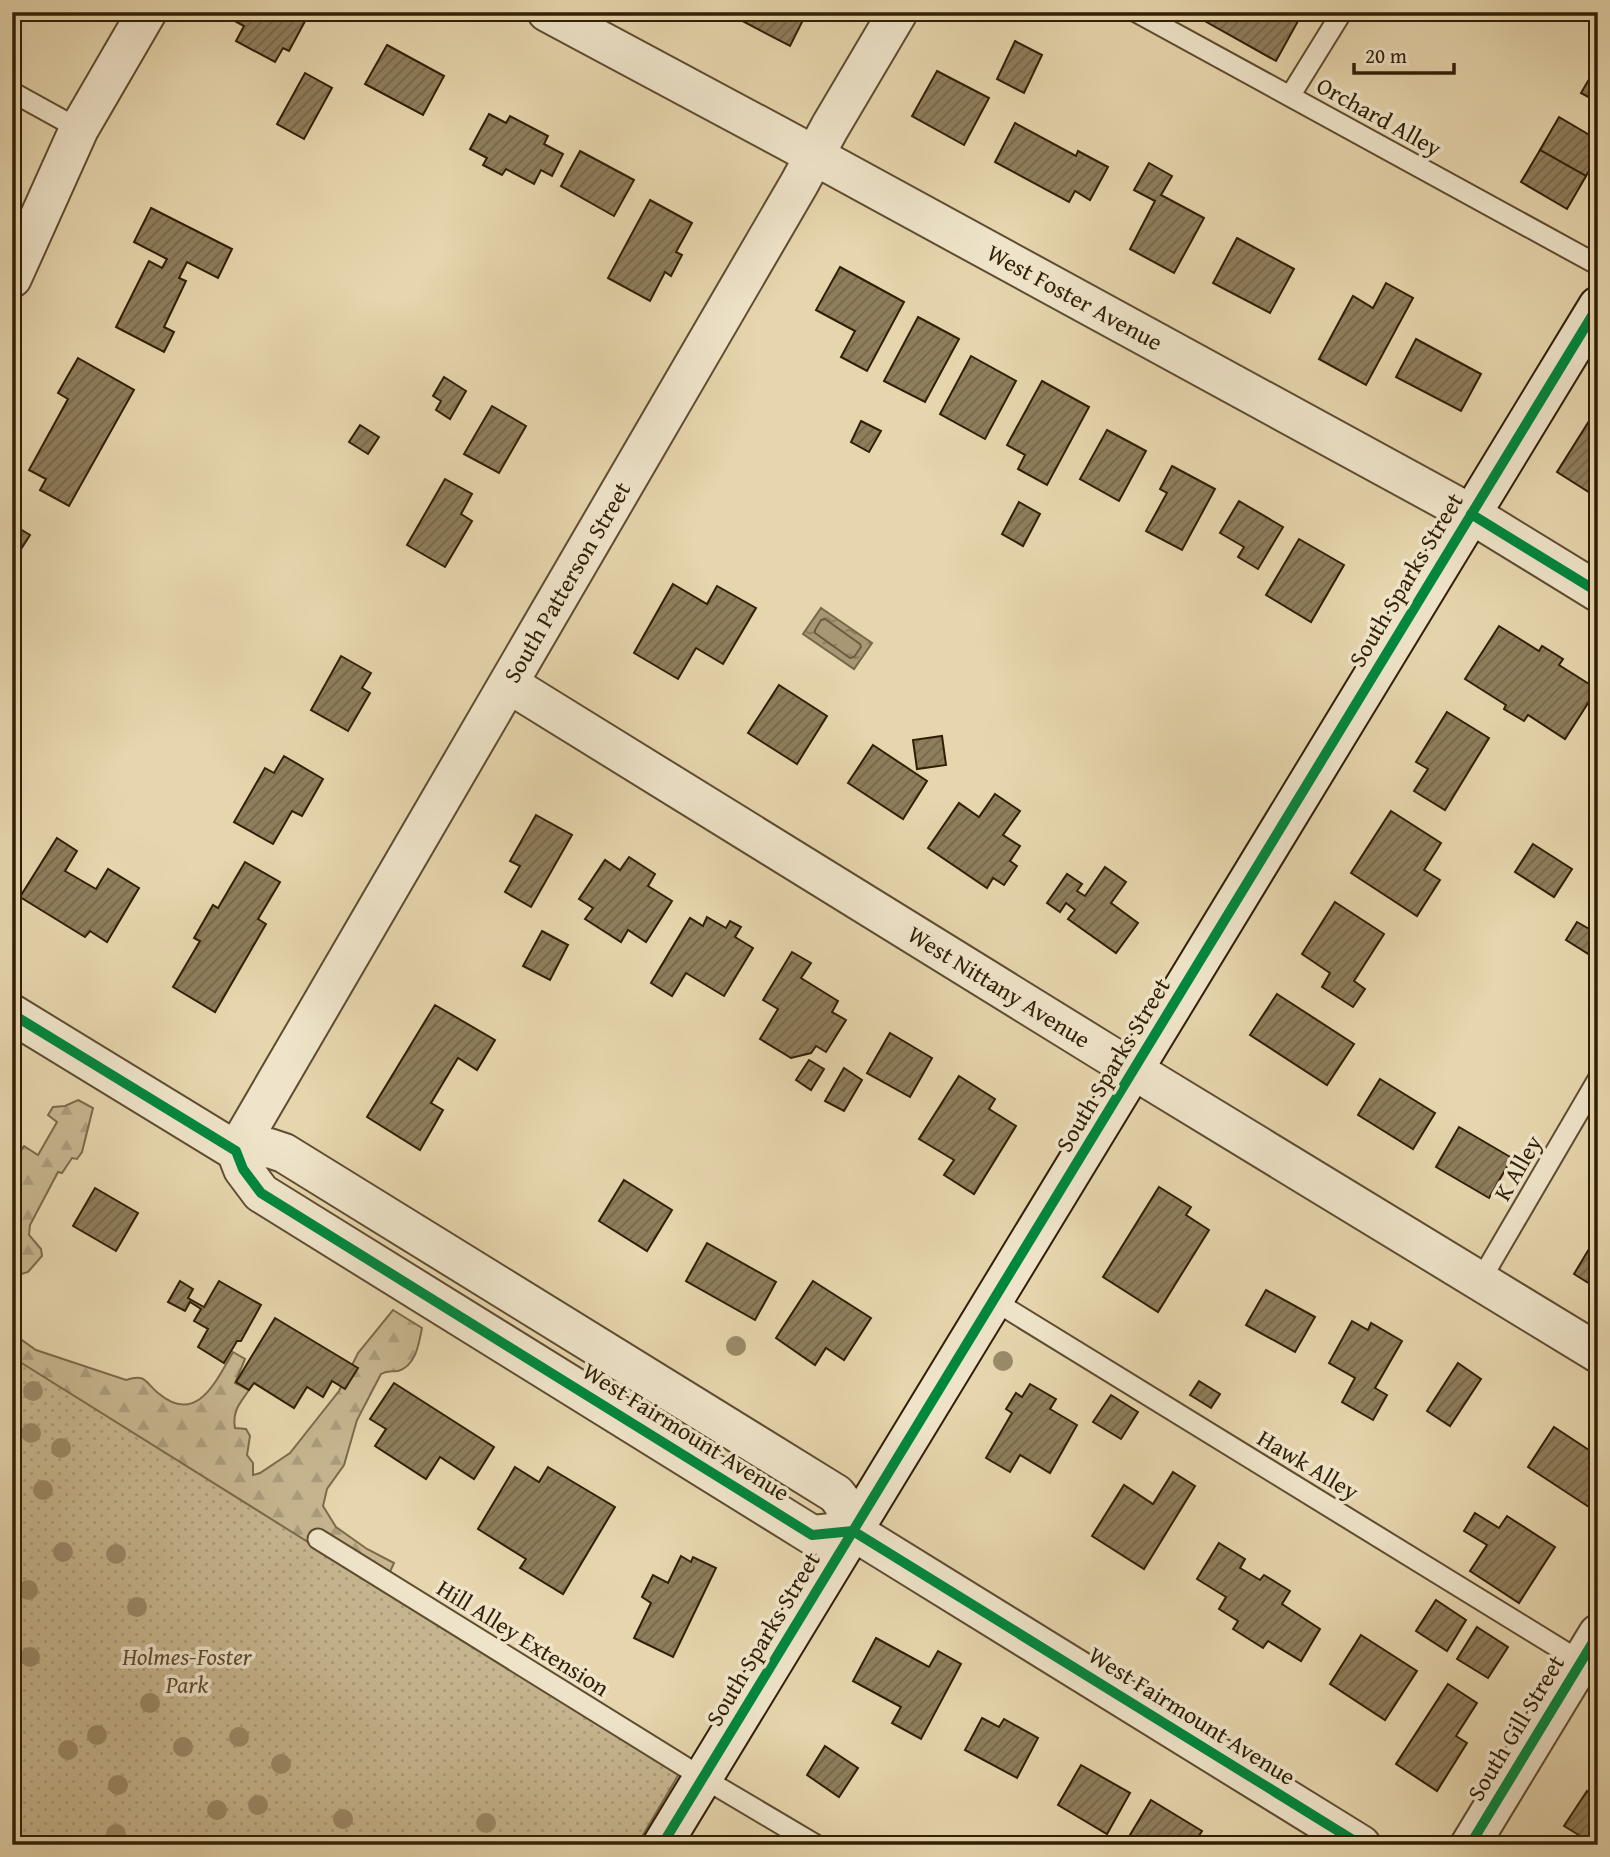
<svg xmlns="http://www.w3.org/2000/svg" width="1610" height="1857" font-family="'Gentium Book Plus',serif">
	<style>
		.forest { fill: url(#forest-firs); stroke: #7c6a4a; stroke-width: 2 }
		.park { fill: url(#park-dots); stroke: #7c6a4a; stroke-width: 2 }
		.water { fill: url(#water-ripples); stroke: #786748; stroke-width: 2 }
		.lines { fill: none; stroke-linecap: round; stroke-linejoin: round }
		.shore { stroke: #6c5b3c; stroke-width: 2 }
		.building { fill: url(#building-hatch); stroke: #311f05; stroke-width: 2 }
		.lane-casing { stroke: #5e4c2f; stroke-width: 23 }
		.street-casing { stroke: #5e4c2f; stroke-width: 42 }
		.secondary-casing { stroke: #311f05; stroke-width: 42 }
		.lane { stroke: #efe4ca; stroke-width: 19 }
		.street { stroke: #efe4ca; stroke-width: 38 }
		.secondary { stroke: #efe4ca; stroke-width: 38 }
		.cycleway-casing { stroke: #efe4ca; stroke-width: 15 }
		.cycleway { stroke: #00873e; stroke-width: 10 }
		.tree { fill: #9b8a68 }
		.labels { text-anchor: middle; stroke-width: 7; stroke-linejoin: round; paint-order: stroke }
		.street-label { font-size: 24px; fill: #311f05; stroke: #efe4ca }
		.park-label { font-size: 24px; font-style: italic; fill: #5e4c2f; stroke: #efe4ca }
	</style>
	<defs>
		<pattern id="forest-firs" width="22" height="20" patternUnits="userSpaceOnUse" patternTransform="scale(1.75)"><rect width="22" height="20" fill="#c7b690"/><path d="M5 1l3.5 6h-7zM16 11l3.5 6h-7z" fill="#ab9c7b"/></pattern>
		<pattern id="park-dots" width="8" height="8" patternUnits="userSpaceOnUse" patternTransform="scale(1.75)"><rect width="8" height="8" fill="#c7b690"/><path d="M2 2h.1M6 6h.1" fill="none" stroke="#ab9c7b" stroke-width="1.8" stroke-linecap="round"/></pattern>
		<pattern id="water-ripples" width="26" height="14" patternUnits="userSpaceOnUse" patternTransform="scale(1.75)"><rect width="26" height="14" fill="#a89774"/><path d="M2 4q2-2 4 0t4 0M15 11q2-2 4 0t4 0" fill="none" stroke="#897b5d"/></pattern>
		<pattern id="building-hatch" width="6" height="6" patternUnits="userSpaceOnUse" patternTransform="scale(1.75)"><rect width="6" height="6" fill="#8f7e5c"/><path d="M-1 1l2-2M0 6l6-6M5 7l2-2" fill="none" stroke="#75674a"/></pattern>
	</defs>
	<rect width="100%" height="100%" fill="#e6d5ad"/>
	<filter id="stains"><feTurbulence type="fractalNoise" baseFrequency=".00286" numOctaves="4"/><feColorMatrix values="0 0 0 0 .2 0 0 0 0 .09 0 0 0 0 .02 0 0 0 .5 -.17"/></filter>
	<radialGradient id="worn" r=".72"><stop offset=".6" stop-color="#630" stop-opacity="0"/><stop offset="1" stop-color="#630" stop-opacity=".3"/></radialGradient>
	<g class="forest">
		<polygon points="78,1100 93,1108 82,1152 77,1159 72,1158 62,1173 58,1172 30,1225 29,1235 41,1249 42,1256 28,1272 12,1277 12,1164 24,1146 38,1155 57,1122 48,1115 53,1107 65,1106"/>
		<path d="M 393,1310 L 422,1328 C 419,1343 416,1366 398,1371 C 391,1372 388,1370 381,1374 L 357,1420 L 344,1465 L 327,1489 L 323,1506 L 336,1527 L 367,1549 L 394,1563 L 388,1576 L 602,1845 L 417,1845 L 12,1360 L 12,1333 L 36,1350 L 126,1380 C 146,1374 144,1381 158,1393 C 197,1426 216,1381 233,1352 L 245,1359 L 235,1383 L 249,1390 C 240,1403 232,1411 235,1428 L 246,1429 L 250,1436 L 247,1455 L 253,1463 L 253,1475 L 260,1473 L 290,1453 L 339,1391 L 358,1353 Z"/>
	</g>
	<polygon class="park" points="12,1357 679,1774 637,1845 12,1845"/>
	<polygon class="water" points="821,608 872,643 854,669 803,634"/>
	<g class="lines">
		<polygon class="shore" points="825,619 860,644 861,647 854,657 850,658 815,633 815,630 821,620"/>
	</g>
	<g class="building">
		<polygon points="12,12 24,12 17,25 12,22"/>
		<polygon points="237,12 310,12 289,51 283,48 275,62 236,41 244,26 233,20"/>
		<polygon points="732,12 807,12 790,46 731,15"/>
		<polygon points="1196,12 1303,12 1276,61 1194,15"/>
		<polygon points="1015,41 1042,55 1024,93 997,79"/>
		<polygon points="387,45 444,76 423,115 365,84"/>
		<polygon points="1598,64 1598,102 1581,93"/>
		<polygon points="937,71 989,98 964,145 912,116"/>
		<polygon points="305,73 332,88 304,139 277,124"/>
		<polygon points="489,114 506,123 510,116 548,136 544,144 563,154 552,176 541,170 534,184 506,169 502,175 483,165 487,158 470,149"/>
		<polygon points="1559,117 1598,140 1598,155 1586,176 1540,150"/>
		<polygon points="1015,123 1076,156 1078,151 1108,167 1090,200 1075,191 1069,202 995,162"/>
		<polygon points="1540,150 1586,176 1567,209 1521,182"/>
		<polygon points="580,151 634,180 614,216 561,186"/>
		<polygon points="1149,163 1172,176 1161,195 1204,218 1174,273 1130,249 1155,201 1134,190"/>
		<polygon points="650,200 692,223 676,252 682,255 671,276 665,272 650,301 608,278"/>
		<polygon points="151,208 232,249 218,278 187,262 179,278 186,281 164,327 174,332 164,352 116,327 149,261 162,268 167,259 134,242"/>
		<polygon points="1237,238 1294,269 1270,313 1213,283"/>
		<polygon points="840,267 904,302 867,371 841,357 855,331 816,310"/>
		<polygon points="1386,283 1413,298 1366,385 1319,359 1353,296 1373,308"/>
		<polygon points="918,317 959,339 925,402 884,381"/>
		<polygon points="1416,339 1481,374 1461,411 1396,377"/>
		<polygon points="971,356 1016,381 985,439 940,414"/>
		<polygon points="78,358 134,390 69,506 40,490 46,479 29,470 68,399 58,393"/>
		<polygon points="444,377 466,391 450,419 436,410 441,401 433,396"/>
		<polygon points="1042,381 1089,407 1047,485 1018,469 1025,455 1007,445"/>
		<polygon points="492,406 526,426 499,473 464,454"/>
		<polygon points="1591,418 1598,423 1598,498 1557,472"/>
		<polygon points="861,421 881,431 869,452 851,442"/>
		<polygon points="360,425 379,437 368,454 349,442"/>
		<polygon points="1107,430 1146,451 1119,501 1080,479"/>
		<polygon points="1172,466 1215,489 1182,550 1146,531 1167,493 1160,489"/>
		<polygon points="445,479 472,494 461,514 472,521 445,567 407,545"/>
		<polygon points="1239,501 1283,527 1258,569 1238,557 1244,547 1220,533"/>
		<polygon points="1019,502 1040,514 1023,546 1002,534"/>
		<polygon points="12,524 30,535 12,563"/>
		<polygon points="1299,539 1344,565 1311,622 1266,595"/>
		<polygon points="673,584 707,604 717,586 756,608 723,664 696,648 678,679 634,653"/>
		<polygon points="1499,626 1539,651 1542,646 1563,659 1559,665 1597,689 1565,739 1528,715 1524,721 1504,709 1506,705 1465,679"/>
		<polygon points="341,656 371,673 362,688 370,693 348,731 311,710"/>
		<polygon points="779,685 827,716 797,764 748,733"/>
		<polygon points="1447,712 1489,738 1445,810 1414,791 1428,769 1416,762"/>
		<polygon points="942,736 946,765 917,769 913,740"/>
		<polygon points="873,745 927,781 903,819 848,783"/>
		<polygon points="284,756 323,779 302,816 292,811 273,844 234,822 265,768 274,773"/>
		<polygon points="995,794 1020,811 1003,835 1020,846 1010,861 1017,866 1004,885 993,878 987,888 928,848 959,803 979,817"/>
		<polygon points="1391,811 1441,843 1424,870 1440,880 1417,916 1351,873"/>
		<polygon points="536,815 572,835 531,907 505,892 520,866 510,861"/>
		<polygon points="57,838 77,851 65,871 96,889 108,869 139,888 107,942 90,931 85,937 20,897"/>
		<polygon points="1533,844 1572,869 1554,897 1515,872"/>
		<polygon points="629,857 655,874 648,886 672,901 646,942 628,930 621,942 585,919 593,908 579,899 605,860 620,870"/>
		<polygon points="245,862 280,882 258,919 266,924 215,1012 173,987 200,941 194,938 213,905 218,908"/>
		<polygon points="1105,867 1126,882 1111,903 1138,923 1116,953 1068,919 1075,910 1066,903 1060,912 1047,903 1067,874 1082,884 1077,891 1085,896"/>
		<polygon points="1335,902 1384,934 1354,981 1365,989 1353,1007 1322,987 1330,973 1302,954"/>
		<polygon points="707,917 726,928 730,921 741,927 735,937 753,948 724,996 686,973 672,996 651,983 690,918 703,926"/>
		<polygon points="1577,922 1598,934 1598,942 1590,955 1566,940"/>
		<polygon points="542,931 568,945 550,980 523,966"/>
		<polygon points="792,952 811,963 801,978 838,1001 832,1012 846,1020 826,1052 816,1046 811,1053 791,1058 760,1039 778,1009 763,1000"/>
		<polygon points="1277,994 1354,1044 1327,1085 1250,1035"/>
		<polygon points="435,1005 495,1040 477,1070 458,1058 431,1103 443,1110 420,1150 367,1117"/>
		<polygon points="890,1033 932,1058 910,1097 867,1073"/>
		<polygon points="809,1060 824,1069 811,1090 796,1080"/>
		<polygon points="844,1068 862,1080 844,1111 825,1101"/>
		<polygon points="959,1076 995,1099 989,1109 1016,1126 974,1194 944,1175 954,1160 919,1139"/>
		<polygon points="1380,1079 1435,1113 1413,1149 1358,1115"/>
		<polygon points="1459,1127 1512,1158 1489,1198 1436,1167"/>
		<polygon points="624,1180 672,1210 647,1251 599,1221"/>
		<polygon points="1159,1187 1191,1207 1186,1215 1209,1230 1158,1312 1103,1277"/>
		<polygon points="95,1188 138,1213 116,1251 73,1226"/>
		<polygon points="707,1243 776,1282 755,1320 686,1281"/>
		<polygon points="1592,1244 1598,1247 1598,1289 1574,1274"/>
		<polygon points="180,1281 193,1289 188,1298 204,1307 219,1281 261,1305 241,1341 237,1341 224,1363 198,1347 208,1329 194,1321 201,1309 190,1302 185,1311 168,1302"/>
		<polygon points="813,1281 871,1318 844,1360 826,1348 815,1365 776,1338"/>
		<polygon points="1266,1290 1315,1317 1295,1352 1246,1325"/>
		<polygon points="275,1318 358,1368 345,1389 332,1381 323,1397 307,1387 294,1408 254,1383 249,1390 236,1382"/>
		<polygon points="1352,1321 1368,1330 1371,1323 1402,1341 1375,1388 1387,1395 1373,1420 1342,1402 1355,1378 1329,1363"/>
		<polygon points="1458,1363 1481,1379 1450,1426 1427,1411"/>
		<polygon points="1199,1381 1220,1394 1211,1408 1190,1395"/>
		<polygon points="394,1383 494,1447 474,1479 440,1457 426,1479 375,1446 386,1429 370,1419"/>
		<polygon points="1030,1384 1056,1399 1050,1409 1077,1425 1050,1473 1020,1455 1010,1472 986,1458 1012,1413 1006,1409 1016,1393 1022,1397"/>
		<polygon points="1111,1395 1138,1412 1121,1439 1093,1422"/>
		<polygon points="1554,1427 1598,1456 1598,1507 1595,1511 1528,1467"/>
		<polygon points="515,1467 539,1482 548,1467 615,1507 563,1594 520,1568 526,1559 478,1529"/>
		<polygon points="1173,1472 1195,1486 1144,1569 1092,1536 1124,1485 1153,1504"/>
		<polygon points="1475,1513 1499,1528 1507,1516 1555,1547 1519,1603 1470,1571 1487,1545 1464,1531"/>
		<polygon points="1219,1543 1245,1559 1240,1568 1260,1580 1264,1575 1290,1591 1282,1604 1320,1629 1301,1661 1268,1641 1263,1648 1233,1629 1238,1621 1219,1609 1226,1597 1197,1579"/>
		<polygon points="681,1556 691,1562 693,1557 716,1568 673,1657 634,1638 651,1603 642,1597 653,1575 668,1583"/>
		<polygon points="1436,1600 1466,1620 1447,1651 1416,1631"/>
		<polygon points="1477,1627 1508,1647 1488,1678 1457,1659"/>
		<polygon points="1361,1635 1417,1671 1385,1720 1330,1684"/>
		<polygon points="876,1638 929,1667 938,1651 961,1664 921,1739 892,1723 901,1707 853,1681"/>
		<polygon points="1448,1684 1477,1703 1456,1736 1467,1743 1437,1791 1396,1764"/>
		<polygon points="982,1718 999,1727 1004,1719 1038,1738 1017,1778 965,1750"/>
		<polygon points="825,1746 858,1768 839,1797 807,1775"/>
		<polygon points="1081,1765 1130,1793 1107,1834 1058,1805"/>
		<polygon points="1587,1791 1598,1799 1598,1845 1584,1845 1587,1840 1564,1826"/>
		<polygon points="1151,1800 1202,1831 1193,1845 1124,1845"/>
	</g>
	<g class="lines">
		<g class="lane-casing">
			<g id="lane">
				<polyline points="1136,12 1598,265"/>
				<polyline points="12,92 79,129"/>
				<polyline points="1290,96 1342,12"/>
				<polyline points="1480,1281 1598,1079"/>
				<polyline points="993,1300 1598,1672"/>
				<polyline points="318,1539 703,1778 816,1845"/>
			</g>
		</g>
		<g class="street-casing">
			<g id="street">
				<path id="s1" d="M 547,12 L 786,140 L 1471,514 L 1598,592"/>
				<polyline points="12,278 79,129 147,12"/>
				<path id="s2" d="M 509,684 L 1104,1052 L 1598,1353"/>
				<polyline points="12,1014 236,1151 243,1169 261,1193 812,1535 853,1531 1361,1845"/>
				<path id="s3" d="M 236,1151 L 799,184 L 830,127 L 898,12"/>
				<polyline points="236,1151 269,1148 284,1153 836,1494 843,1503 853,1531"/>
				<polyline points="1470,1845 1598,1634"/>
			</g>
		</g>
		<g class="secondary-casing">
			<polyline id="secondary" points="662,1845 1598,306"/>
		</g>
		<use href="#lane" class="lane"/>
		<use href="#street" class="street"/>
		<use href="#secondary" class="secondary"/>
		<g class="cycleway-casing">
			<g id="cycleway">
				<polyline points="1471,514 1598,592"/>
				<polyline points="12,1014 236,1151 243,1169 261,1193 812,1535 853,1531 1361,1845"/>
				<polyline points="662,1845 1598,306"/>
				<polyline points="1470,1845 1598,1634"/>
			</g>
		</g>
		<use href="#cycleway" class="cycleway"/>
	</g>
	<g class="tree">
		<circle cx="736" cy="1346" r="10"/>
		<circle cx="1003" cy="1361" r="10"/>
		<circle cx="33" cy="1391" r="10"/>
		<circle cx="31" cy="1433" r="10"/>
		<circle cx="61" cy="1448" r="10"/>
		<circle cx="43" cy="1490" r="10"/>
		<circle cx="63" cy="1552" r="10"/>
		<circle cx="116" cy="1554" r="10"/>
		<circle cx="28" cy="1590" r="10"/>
		<circle cx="137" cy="1607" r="10"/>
		<circle cx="30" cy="1657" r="10"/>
		<circle cx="150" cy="1703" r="10"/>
		<circle cx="97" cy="1735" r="10"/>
		<circle cx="239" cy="1737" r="10"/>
		<circle cx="183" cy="1747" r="10"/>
		<circle cx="68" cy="1750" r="10"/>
		<circle cx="281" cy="1764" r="10"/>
		<circle cx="118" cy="1785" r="10"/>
		<circle cx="258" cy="1805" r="10"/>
		<circle cx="217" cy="1810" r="10"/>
		<circle cx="343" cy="1819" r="10"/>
		<circle cx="486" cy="1823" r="10"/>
		<circle cx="116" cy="1834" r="10"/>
	</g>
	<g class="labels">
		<g class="street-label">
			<text transform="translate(1379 117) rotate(29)" y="8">Orchard Alley</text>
			<text dy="8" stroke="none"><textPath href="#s1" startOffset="600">West Foster Avenue</textPath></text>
			<text transform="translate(1406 580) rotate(-59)" y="8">South Sparks Street</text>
			<text dy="8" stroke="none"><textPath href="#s3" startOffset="658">South Patterson Street</textPath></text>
			<text dy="8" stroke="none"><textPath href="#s2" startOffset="576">West Nittany Avenue</textPath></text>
			<text transform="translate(1113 1065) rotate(-59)" y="8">South Sparks Street</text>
			<text transform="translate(1518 1168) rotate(-60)" y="8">K Alley</text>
			<text transform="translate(686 1432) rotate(32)" y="8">West Fairmount Avenue</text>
			<text transform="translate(1308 1465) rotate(31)" y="8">Hawk Alley</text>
			<text transform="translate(523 1638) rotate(32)" y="8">Hill Alley Extension</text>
			<text transform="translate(763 1639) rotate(-59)" y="8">South Sparks Street</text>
			<text transform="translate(1192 1716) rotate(32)" y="8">West Fairmount Avenue</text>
			<text transform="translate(1516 1728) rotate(-59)" y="8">South Gill Street</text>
		</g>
		<g class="park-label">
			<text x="187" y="1665">Holmes-Foster<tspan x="187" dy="28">Park</tspan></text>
		</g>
	</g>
	<rect width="1610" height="1857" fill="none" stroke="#e6d5ad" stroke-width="42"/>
	<rect x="14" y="14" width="1582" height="1829" fill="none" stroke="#311f05" stroke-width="3.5"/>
	<rect x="21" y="21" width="1568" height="1815" fill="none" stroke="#311f05" stroke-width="2"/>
	<path d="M1354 63v10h100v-10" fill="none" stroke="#311f05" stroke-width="3.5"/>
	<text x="1365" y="63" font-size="21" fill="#311f05" stroke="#efe4ca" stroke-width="5" paint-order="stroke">20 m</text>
	<rect width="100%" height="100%" filter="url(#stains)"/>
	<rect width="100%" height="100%" fill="url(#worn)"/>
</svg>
